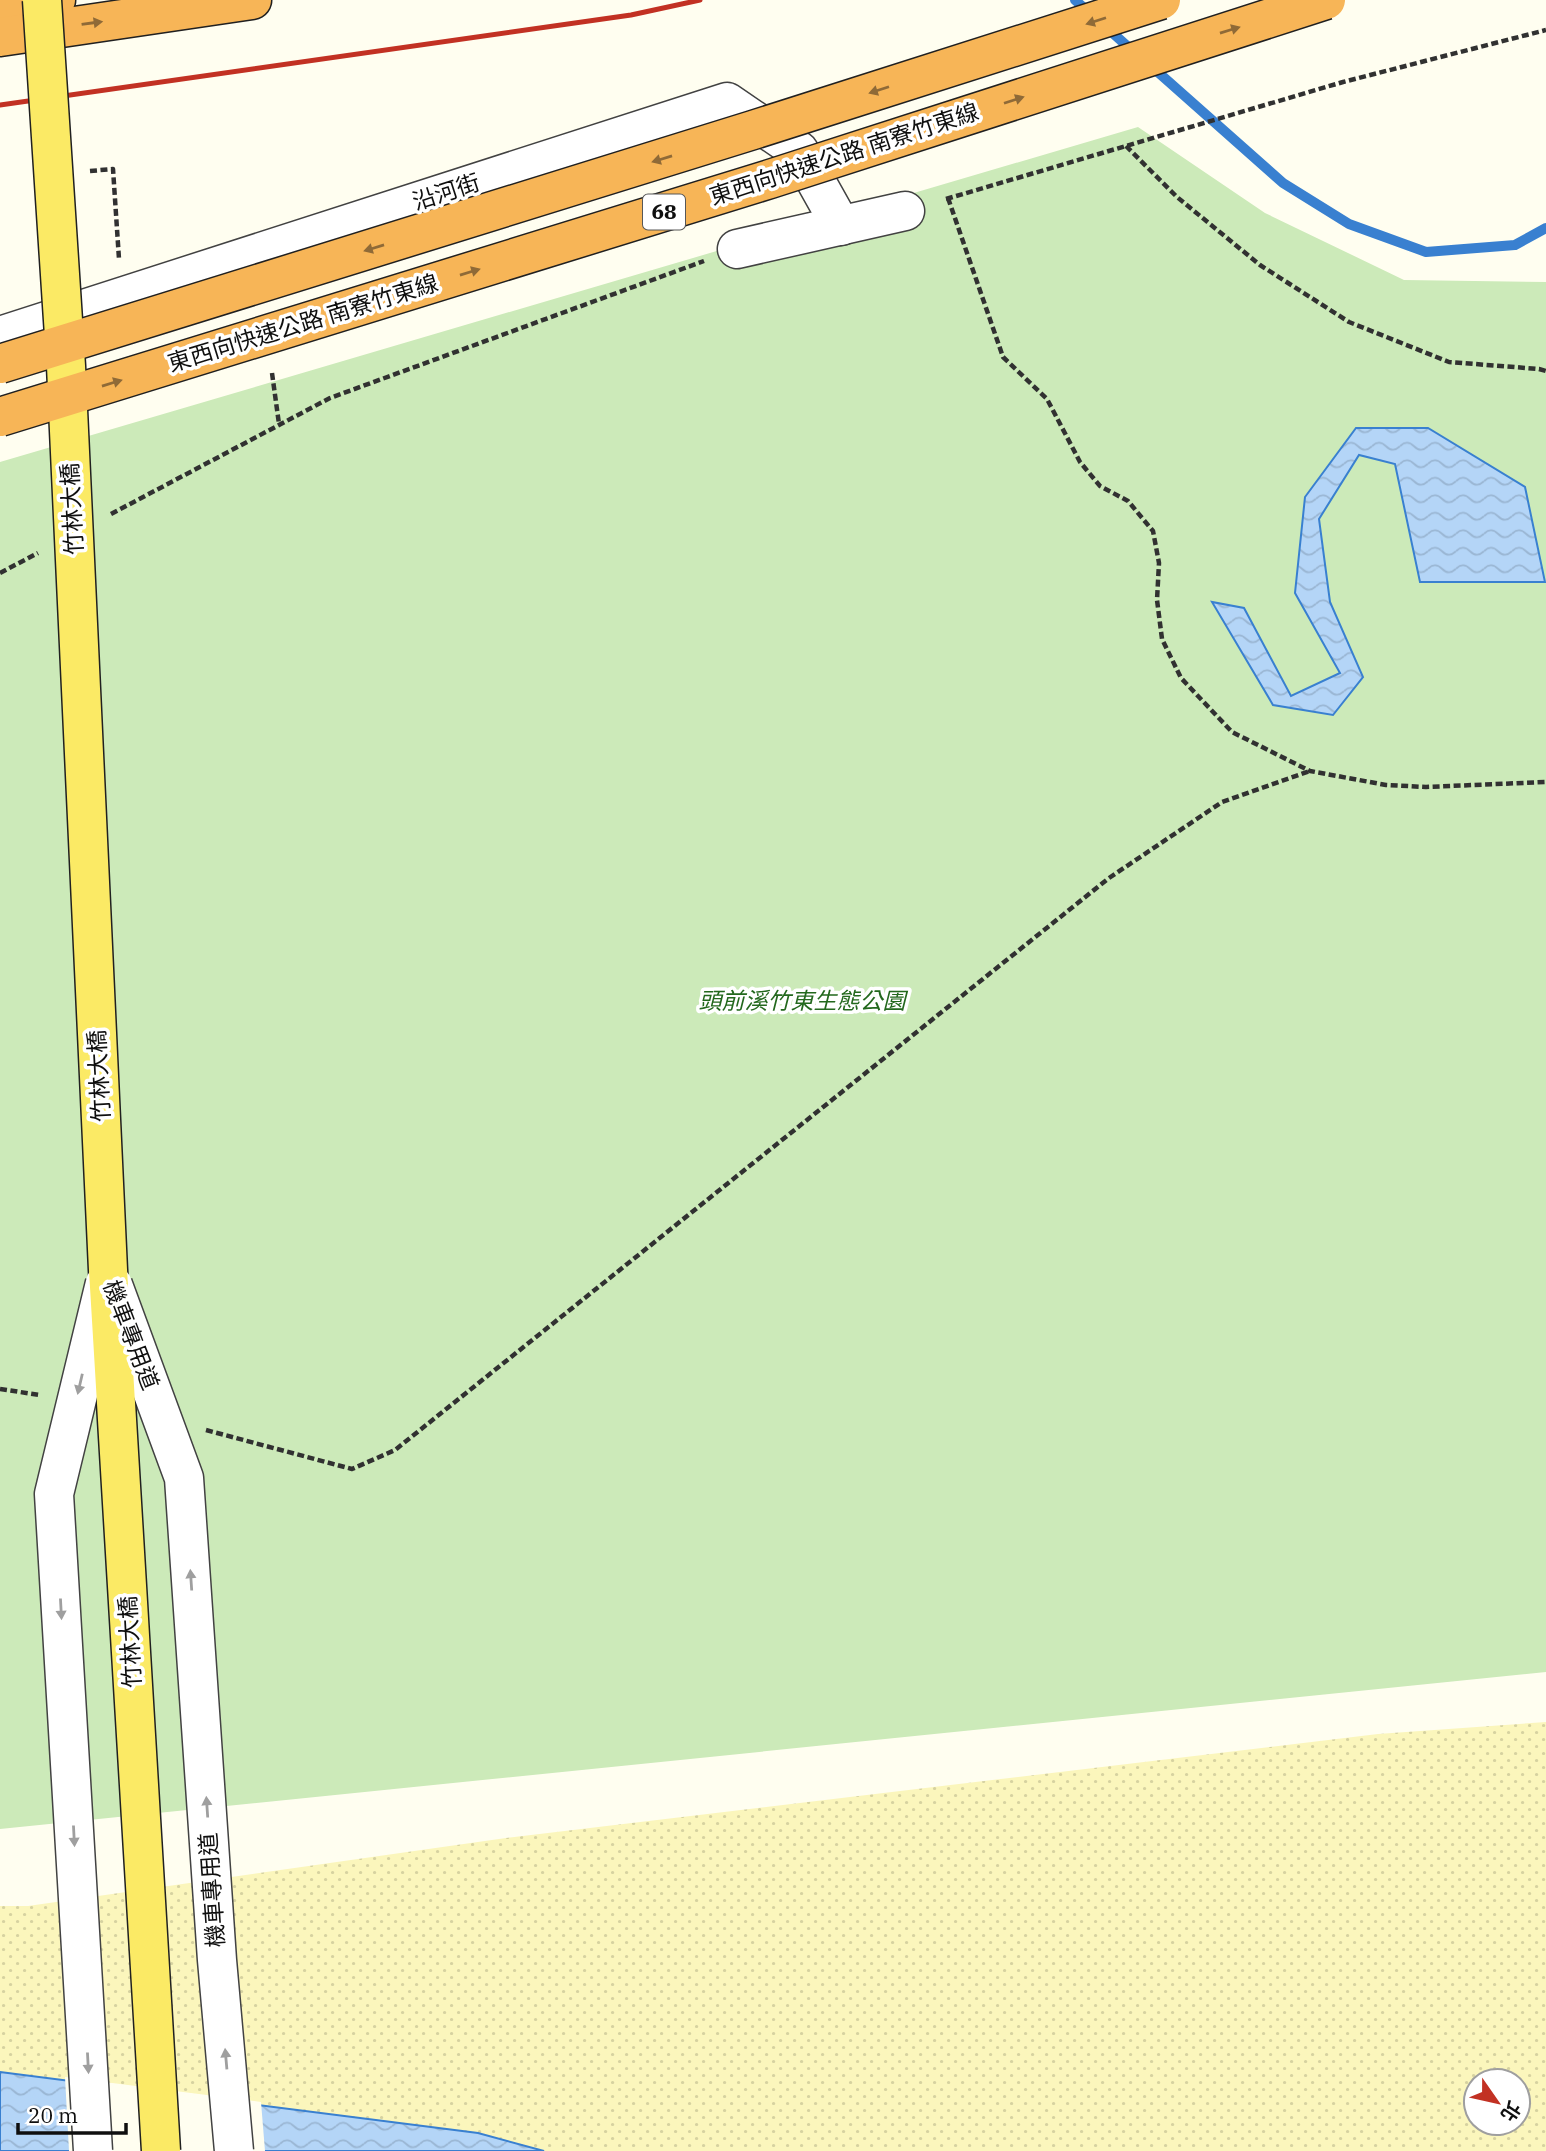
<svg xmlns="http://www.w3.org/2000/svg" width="1546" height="2151" font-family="'IBM Plex Serif','Noto Sans TC',serif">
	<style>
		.sand { fill: url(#sand-dots); fill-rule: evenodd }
		.park { fill: #cceab9 }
		.water { fill: url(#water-waves); stroke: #3980d0; stroke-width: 2 }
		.pier { fill: #fffef0 }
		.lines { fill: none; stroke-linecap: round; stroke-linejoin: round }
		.stream { stroke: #3980d0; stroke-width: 10 }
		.minor-casing { stroke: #424242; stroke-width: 41 }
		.highway-casing { stroke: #202020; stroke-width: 41 }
		.path { stroke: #313131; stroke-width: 4.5; stroke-dasharray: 7 3.5; stroke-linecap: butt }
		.minor { stroke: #fff; stroke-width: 38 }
		.highway { stroke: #f7b557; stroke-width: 38 }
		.rail { stroke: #c23123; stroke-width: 5 }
		.minor-bridge-casing { stroke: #424242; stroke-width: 41; stroke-linecap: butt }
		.major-bridge-casing { stroke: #202020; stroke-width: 41; stroke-linecap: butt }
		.highway-bridge-casing { stroke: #202020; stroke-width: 41; stroke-linecap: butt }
		.minor-bridge { stroke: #fff; stroke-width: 38 }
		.major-bridge { stroke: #fbea65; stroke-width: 38 }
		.highway-bridge { stroke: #f7b557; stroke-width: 38 }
		.oneway { fill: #8f6a37 }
		.oneway2 { fill: #9f9f9f }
		.labels { text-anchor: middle; stroke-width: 7; stroke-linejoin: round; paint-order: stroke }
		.shield { fill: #fff; stroke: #575757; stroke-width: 2 }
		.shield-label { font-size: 21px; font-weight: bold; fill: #0f0f0f }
		.street-label { font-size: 23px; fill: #0f0f0f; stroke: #fff }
		.park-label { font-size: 23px; font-style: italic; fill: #23681d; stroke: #fff }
	</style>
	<defs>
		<pattern id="sand-dots" width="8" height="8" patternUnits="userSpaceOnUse" patternTransform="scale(1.75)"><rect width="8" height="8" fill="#fbf6bc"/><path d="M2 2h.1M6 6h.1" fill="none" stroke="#d6d2a0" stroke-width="1.8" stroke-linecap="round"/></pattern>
		<pattern id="water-waves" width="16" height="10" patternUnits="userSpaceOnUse" patternTransform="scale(1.75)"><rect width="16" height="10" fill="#b4d5f7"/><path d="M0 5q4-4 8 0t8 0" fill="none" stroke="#9ab6d3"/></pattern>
	</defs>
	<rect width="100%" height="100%" fill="#fffef0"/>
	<path class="sand" d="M 1546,1722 L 1546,2151 L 0,2151 L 0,1906 L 28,1906 L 506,1838 L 1378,1734 ZM 1476,2081 L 1518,2081 L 1518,2123 L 1476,2123 Z"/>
	<polygon class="park" points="1138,127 1265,213 1404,280 1546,282 1546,1672 0,1829 0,462"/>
	<g class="water">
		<polygon points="1356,428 1428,428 1525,487 1545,582 1420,582 1395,464 1359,455 1319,519 1330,602 1363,677 1333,715 1273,705 1212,602 1244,608 1291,696 1340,673 1295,593 1305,497"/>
		<polygon points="0,2072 478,2133 544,2151 0,2151"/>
	</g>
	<polygon class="pier" points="65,2077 261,2102 265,2151 69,2151"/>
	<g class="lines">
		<g class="stream">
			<polyline points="1075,0 1091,14"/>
			<polyline points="1106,27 1136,54"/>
			<polyline points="1151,66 1283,183 1349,224 1426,252 1515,245 1546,228"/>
		</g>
		<g class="minor-casing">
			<g id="minor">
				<polyline points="737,249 905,211"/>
				<polyline points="0,336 727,102 799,151 841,226"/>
			</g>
		</g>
		<g class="highway-casing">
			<g id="highway">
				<polyline points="0,8 56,0"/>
				<polyline points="0,37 252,0"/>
			</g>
		</g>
		<g class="path">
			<polyline points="1126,146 1177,197 1260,265 1349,322 1449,362 1539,369 1546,371"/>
			<polyline points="90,171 113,169 119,259"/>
			<polyline points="948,198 1003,357 1047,399 1080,462 1100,486 1128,501 1153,531 1159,563 1157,600 1162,639 1181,678 1232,732 1310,771 1386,785 1426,787 1546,782"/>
			<polyline points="946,199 1343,82 1546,30"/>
			<polyline points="272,373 279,424"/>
			<polyline points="111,514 330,398 704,261"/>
			<polyline points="0,573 38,553"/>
			<polyline points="0,1389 40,1395"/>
			<polyline points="206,1430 352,1469 395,1450 1109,878 1222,802 1310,771"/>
		</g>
		<use href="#minor" class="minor"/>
		<use href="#highway" class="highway"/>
		<polyline class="rail" points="0,105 631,15 700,0"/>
		<g class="minor-bridge-casing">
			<g id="minor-bridge">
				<polyline points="113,1285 184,1478 217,1960 234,2151"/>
				<polyline points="93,2151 54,1494 105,1283"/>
			</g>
		</g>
		<g class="major-bridge-casing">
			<polyline id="major-bridge" points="42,0 66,366 108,1270 161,2151"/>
		</g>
		<g class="highway-bridge-casing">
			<g id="highway-bridge">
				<polyline points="0,364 753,130 1161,0"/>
				<polyline points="0,417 770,179 1326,0"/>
			</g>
		</g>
		<use href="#minor-bridge" class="minor-bridge"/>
		<use href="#major-bridge" class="major-bridge"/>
		<use href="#highway-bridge" class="highway-bridge"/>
	</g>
	<defs><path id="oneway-solid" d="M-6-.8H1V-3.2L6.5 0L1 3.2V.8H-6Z" transform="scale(1.75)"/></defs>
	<g class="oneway">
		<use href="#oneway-solid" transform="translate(1096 21) rotate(162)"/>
		<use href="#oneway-solid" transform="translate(92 23) rotate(-8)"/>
		<use href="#oneway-solid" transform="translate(1230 30) rotate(-17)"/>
		<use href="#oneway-solid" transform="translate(879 90) rotate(162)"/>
		<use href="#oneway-solid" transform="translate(1014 100) rotate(-18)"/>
		<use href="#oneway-solid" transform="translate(662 159) rotate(163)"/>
		<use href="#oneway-solid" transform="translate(374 248) rotate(163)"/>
		<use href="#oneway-solid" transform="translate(470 272) rotate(-17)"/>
		<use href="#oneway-solid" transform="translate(112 383) rotate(-17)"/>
	</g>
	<g class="oneway2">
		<use href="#oneway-solid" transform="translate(80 1384) rotate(103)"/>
		<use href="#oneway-solid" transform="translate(191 1580) rotate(-94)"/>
		<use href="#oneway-solid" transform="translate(61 1609) rotate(87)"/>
		<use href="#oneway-solid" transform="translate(207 1807) rotate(-94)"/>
		<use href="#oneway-solid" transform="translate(74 1836) rotate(87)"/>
		<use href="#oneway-solid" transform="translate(226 2059) rotate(-95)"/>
		<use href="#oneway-solid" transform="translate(88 2063) rotate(87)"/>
	</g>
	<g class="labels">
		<rect class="shield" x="643" y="194.5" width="42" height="35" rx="5"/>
		<g class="shield-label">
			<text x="664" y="219">68</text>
		</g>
		<g class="street-label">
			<text transform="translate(844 154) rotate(-18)" y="8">東西向快速公路 南寮竹東線</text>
			<text transform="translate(446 192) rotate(-18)" y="8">沿河街</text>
			<text transform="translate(303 323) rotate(-17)" y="8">東西向快速公路 南寮竹東線</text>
			<text transform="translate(72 509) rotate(-93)" y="8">竹林大橋</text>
			<text transform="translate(99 1076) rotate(-93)" y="8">竹林大橋</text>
			<text transform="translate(131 1335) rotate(69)" y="8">機車專用道</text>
			<text transform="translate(130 1642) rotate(-93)" y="8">竹林大橋</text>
			<text transform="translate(212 1890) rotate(-94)" y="8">機車專用道</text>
		</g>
		<g class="park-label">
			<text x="802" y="1009">頭前溪竹東生態公園</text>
		</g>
	</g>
	<g transform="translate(1497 2102) rotate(124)"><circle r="33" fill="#ffffff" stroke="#9f9f9f" stroke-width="2"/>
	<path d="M0-5L12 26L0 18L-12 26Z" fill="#c23123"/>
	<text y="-10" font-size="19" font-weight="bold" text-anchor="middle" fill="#0f0f0f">北</text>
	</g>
	<path d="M18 2123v10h108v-10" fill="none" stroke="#0f0f0f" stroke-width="3.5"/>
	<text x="28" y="2123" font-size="21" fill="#0f0f0f" stroke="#ffffff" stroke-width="5" paint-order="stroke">20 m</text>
</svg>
